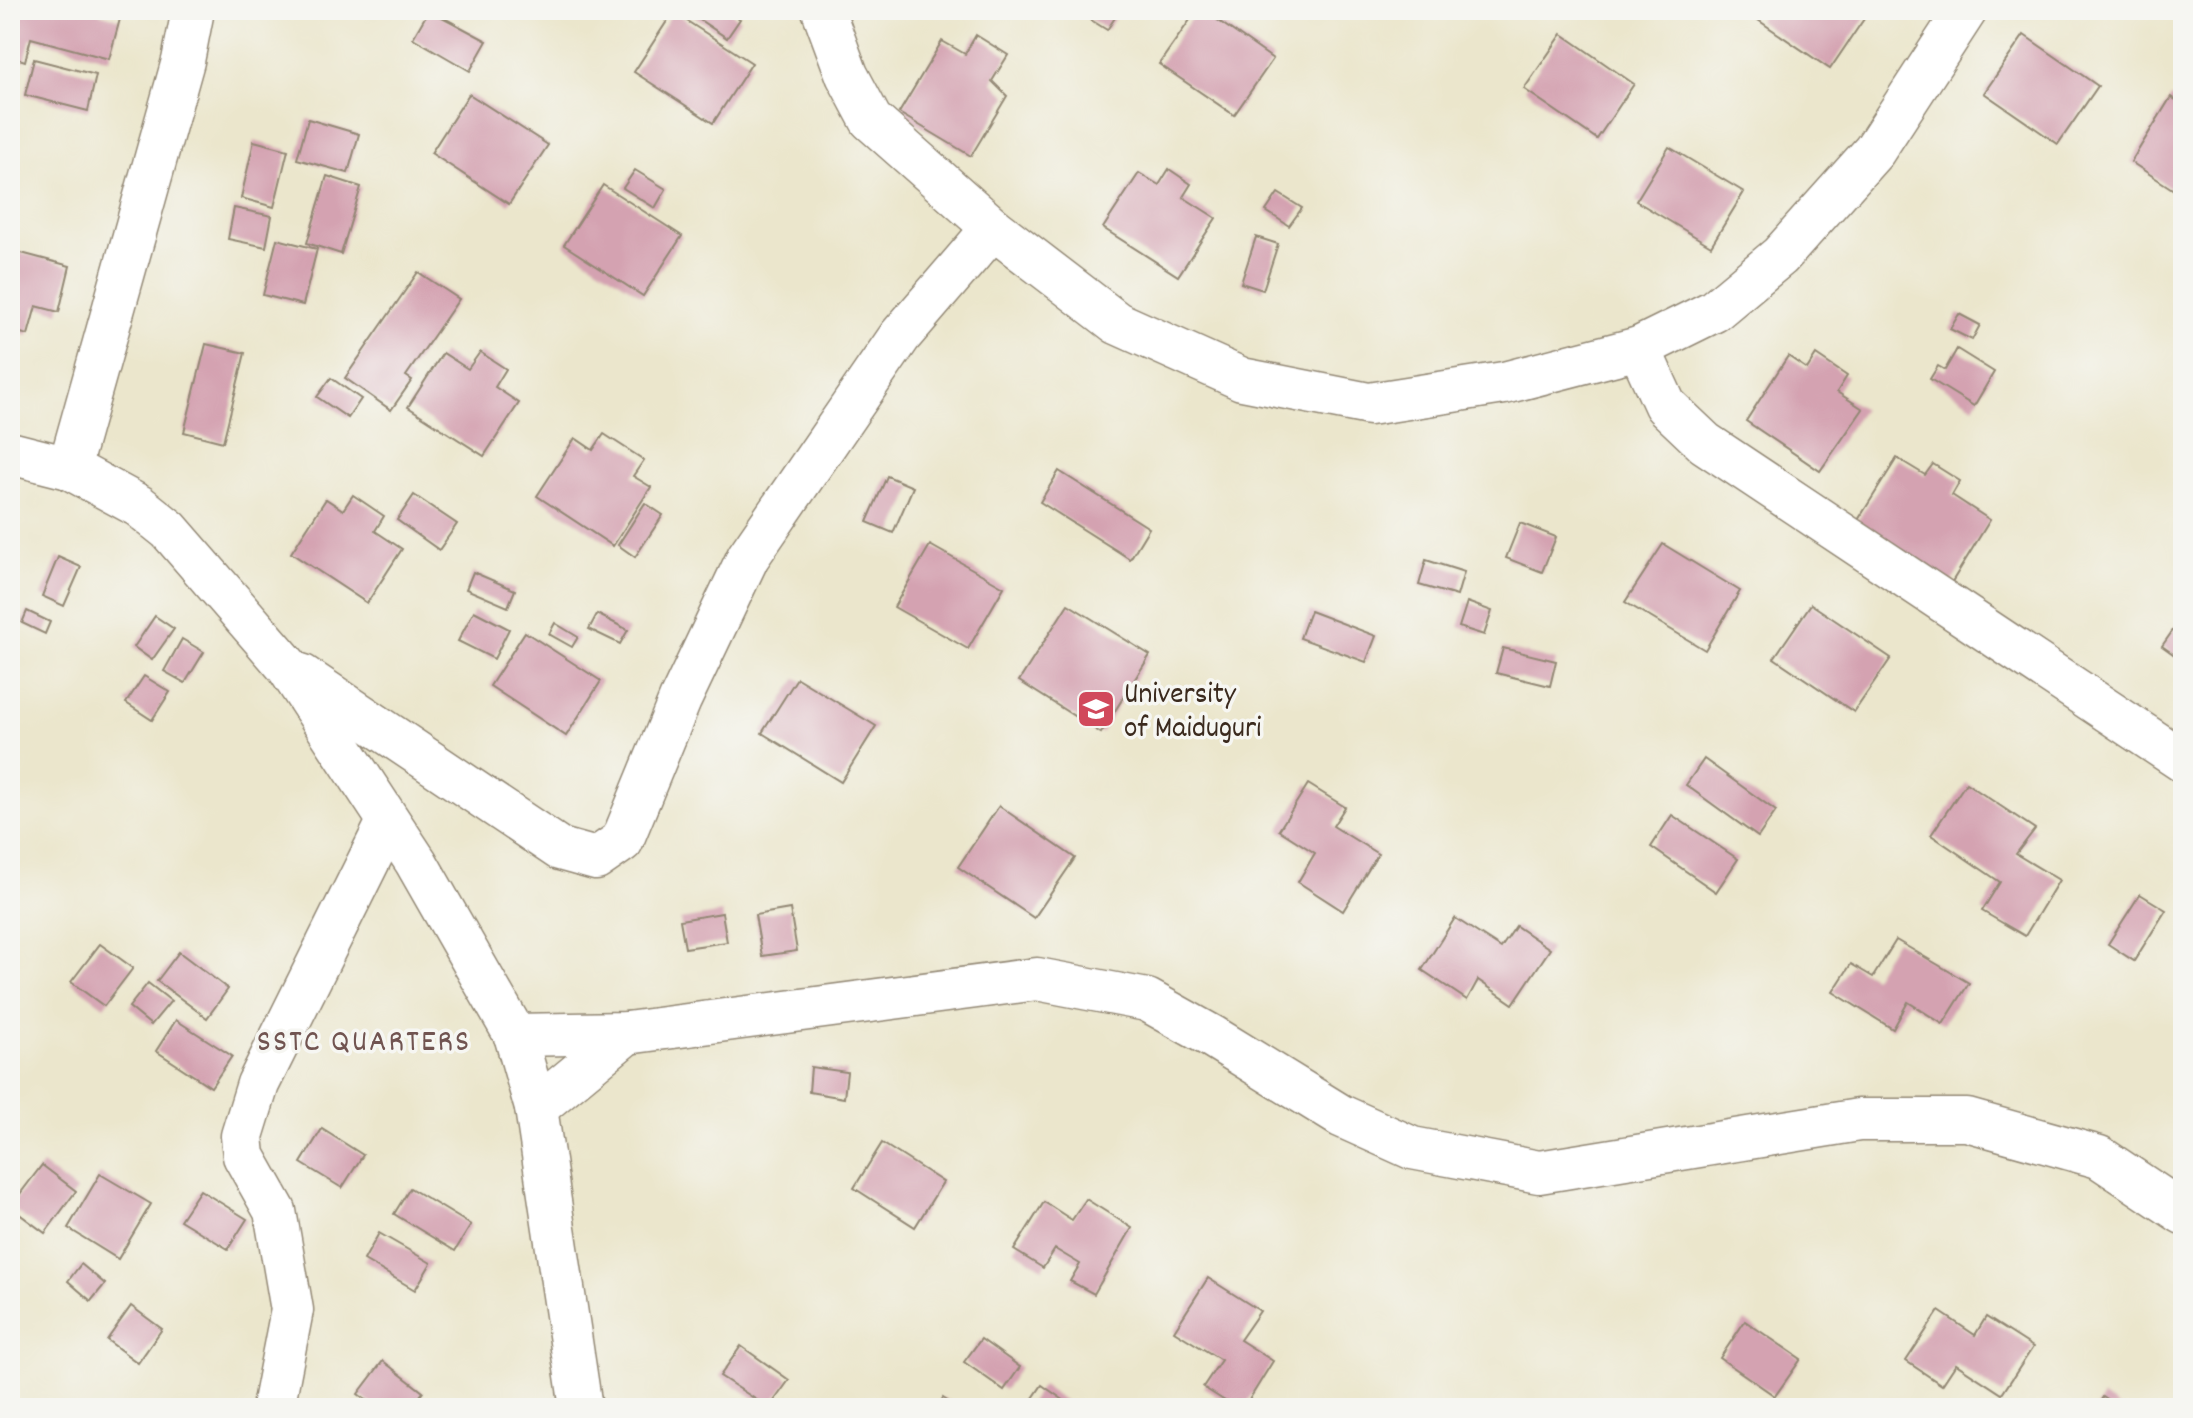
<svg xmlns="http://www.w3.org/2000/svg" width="2193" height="1418" font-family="Dekko,sans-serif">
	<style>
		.building { fill: #d4a2b1 }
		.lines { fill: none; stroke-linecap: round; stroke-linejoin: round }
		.minor-casing { stroke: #938875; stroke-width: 45 }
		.minor { stroke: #fff; stroke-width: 42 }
		.labels { text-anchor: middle; stroke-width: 7; stroke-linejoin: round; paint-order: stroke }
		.poi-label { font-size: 30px; fill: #3b2a1e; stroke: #f6f6f2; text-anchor: start }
		.neighbourhood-label { font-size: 32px; letter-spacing: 2px; fill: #715451; stroke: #f6f6f2 }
	</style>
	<rect width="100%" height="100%" fill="#f6f6f2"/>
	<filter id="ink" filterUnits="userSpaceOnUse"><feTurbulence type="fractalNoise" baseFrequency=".0125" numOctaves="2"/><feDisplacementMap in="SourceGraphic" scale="16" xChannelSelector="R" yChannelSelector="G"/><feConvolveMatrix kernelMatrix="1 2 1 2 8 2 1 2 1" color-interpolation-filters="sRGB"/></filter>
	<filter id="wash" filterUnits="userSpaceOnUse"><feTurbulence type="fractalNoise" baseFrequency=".006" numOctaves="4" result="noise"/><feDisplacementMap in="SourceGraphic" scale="32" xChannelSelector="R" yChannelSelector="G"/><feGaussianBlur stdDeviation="1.8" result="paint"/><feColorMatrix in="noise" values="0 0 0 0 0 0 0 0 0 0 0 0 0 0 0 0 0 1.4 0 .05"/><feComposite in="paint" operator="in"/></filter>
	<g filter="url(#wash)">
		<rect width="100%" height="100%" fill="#ebe6cc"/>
		<g id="blocks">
			<g class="building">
				<polygon points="10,10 89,10 120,19 109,59 31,38 25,61 10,56"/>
				<polygon points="429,10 487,41 470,71 413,38"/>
				<polygon points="690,10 726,10 740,19 727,38 688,12"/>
				<polygon points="1075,10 1120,10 1107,30"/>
				<polygon points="1197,10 1203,10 1273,59 1234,115 1159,64"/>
				<polygon points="1765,10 1870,10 1830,69 1758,20"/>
				<polygon points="673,12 752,63 713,123 634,72"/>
				<polygon points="1562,34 1634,84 1597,139 1524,89"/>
				<polygon points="976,35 1008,55 992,81 1007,96 971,156 899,113 942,41 965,54"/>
				<polygon points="2024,35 2098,86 2058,144 1984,93"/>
				<polygon points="34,59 96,75 88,111 25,95"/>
				<polygon points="469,94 548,145 509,204 431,153"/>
				<polygon points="2171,97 2183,105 2183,196 2131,162"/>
				<polygon points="308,119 359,134 348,173 297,159"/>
				<polygon points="254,141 288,150 274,207 241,198"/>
				<polygon points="1669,147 1744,192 1711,246 1636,201"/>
				<polygon points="1169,169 1191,184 1183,197 1216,218 1178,276 1103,228 1139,173 1159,185"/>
				<polygon points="635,170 666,189 655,208 623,188"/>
				<polygon points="327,176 361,187 341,254 307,243"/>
				<polygon points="603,185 682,236 643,296 564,245"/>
				<polygon points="1278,193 1302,208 1289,226 1266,211"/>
				<polygon points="234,208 272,216 266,247 228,239"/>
				<polygon points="1256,237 1278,244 1263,290 1241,283"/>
				<polygon points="277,239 317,249 303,305 263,295"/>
				<polygon points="10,250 70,266 59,312 36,306 28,335 10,330"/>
				<polygon points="418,272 459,299 406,376 412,380 391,410 345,378"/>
				<polygon points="1959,314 1980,325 1972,340 1950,329"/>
				<polygon points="206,344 245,353 223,442 184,432"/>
				<polygon points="1957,349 1994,372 1974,406 1930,379 1938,366 1945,370"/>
				<polygon points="480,352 506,369 495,387 519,403 484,456 408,407 443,353 468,369"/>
				<polygon points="1816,355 1847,376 1837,392 1863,409 1820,471 1746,421 1788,356 1807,369"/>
				<polygon points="331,378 361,399 348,418 317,397"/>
				<polygon points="604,434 644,460 633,476 651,487 613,546 537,496 575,438 593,450"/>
				<polygon points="1897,458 1925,475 1933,464 1960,481 1952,495 1990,520 1950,585 1855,525"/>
				<polygon points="1059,471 1149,528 1130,559 1040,502"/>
				<polygon points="887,476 913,487 893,533 867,522"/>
				<polygon points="353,495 384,516 375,531 402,549 367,603 291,553 326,499 343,510"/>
				<polygon points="414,495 457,524 439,550 397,520"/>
				<polygon points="645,503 663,515 635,557 618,545"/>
				<polygon points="1520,523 1556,537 1542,572 1506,558"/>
				<polygon points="1663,544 1740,591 1705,650 1625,602"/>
				<polygon points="930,545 1004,587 968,649 894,607"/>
				<polygon points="58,557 81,567 64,606 42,596"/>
				<polygon points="1426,560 1464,572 1457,596 1419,585"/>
				<polygon points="473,572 515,590 508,607 466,589"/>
				<polygon points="1467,602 1492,611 1484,635 1459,627"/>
				<polygon points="1068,604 1150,655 1101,733 1019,681"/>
				<polygon points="1811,604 1891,658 1854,712 1774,658"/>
				<polygon points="27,611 50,622 45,634 22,623"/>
				<polygon points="474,611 509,629 494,659 458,641"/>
				<polygon points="1310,611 1376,636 1366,662 1300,638"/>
				<polygon points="597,614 628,630 620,644 589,629"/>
				<polygon points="155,616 174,629 152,660 134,647"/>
				<polygon points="2183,616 2183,661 2162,646"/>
				<polygon points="555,623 578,637 572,647 549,634"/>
				<polygon points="525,632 601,681 566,736 490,686"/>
				<polygon points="182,639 204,652 185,683 164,671"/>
				<polygon points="1503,648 1556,661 1550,686 1496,673"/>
				<polygon points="144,676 170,692 152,720 126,703"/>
				<polygon points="797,678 876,726 841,782 762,733"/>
				<polygon points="1704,759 1776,811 1758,837 1686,785"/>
				<polygon points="1966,783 2035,829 2016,854 2059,880 2025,936 1982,911 2000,882 1931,835"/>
				<polygon points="1308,784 1345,807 1333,826 1378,854 1343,911 1298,882 1315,853 1279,830"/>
				<polygon points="999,806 1075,858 1034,918 958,867"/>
				<polygon points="1672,815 1738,859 1716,892 1651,847"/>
				<polygon points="2140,894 2166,910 2134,961 2108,944"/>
				<polygon points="790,909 797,951 762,956 755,915"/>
				<polygon points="722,913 727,942 685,948 680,920"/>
				<polygon points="1455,918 1501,948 1516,926 1550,949 1513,1004 1478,980 1467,1000 1422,970"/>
				<polygon points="1896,940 1969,983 1943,1024 1908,1002 1893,1029 1833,992 1851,964 1873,977"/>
				<polygon points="100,944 133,968 104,1006 71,982"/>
				<polygon points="179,952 228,989 207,1018 157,981"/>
				<polygon points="148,983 171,1001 151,1025 129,1007"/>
				<polygon points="176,1020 232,1056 211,1087 156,1051"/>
				<polygon points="811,1067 847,1072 844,1098 809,1092"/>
				<polygon points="322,1129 363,1155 342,1188 301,1163"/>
				<polygon points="882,1143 943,1182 915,1227 854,1188"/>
				<polygon points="42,1165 76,1191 45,1233 10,1207"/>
				<polygon points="100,1174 151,1204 118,1259 68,1228"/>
				<polygon points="410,1188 471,1225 455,1251 394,1214"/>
				<polygon points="200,1190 247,1219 228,1249 180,1220"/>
				<polygon points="1086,1199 1132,1228 1094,1294 1070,1281 1080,1264 1055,1249 1043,1268 1014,1250 1044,1202 1072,1220"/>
				<polygon points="379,1233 431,1263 415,1290 364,1260"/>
				<polygon points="81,1264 105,1284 91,1301 68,1281"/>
				<polygon points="1208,1278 1260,1311 1240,1340 1273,1361 1244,1408 1236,1408 1203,1387 1221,1360 1174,1331"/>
				<polygon points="131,1306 162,1329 138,1363 107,1340"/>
				<polygon points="1939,1311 1975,1335 1986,1317 2033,1347 2002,1394 1956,1364 1942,1385 1906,1361"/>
				<polygon points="1745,1321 1801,1359 1775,1396 1720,1358"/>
				<polygon points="981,1339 1020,1367 1004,1390 964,1362"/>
				<polygon points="741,1346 789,1380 769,1408 720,1376"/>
				<polygon points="383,1361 423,1392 411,1408 377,1408 358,1394"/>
				<polygon points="1042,1385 1075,1408 1028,1408 1027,1407"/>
				<polygon points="2103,1397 2119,1408 2096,1408"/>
				<polygon points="943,1398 958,1408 937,1408"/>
			</g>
		</g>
	</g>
	<g filter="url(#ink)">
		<use href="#blocks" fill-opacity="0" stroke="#938875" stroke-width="2"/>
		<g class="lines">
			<g class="minor-casing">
				<g id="minor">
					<polyline points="823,10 847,75 871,120 993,228 1117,323 1242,379 1369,404 1504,383 1639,348 1714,311 1780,256 1874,151 1966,10"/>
					<polyline points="1639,348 1665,405 1705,443 2183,761"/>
					<polyline points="10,453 69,468 139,506 169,530 287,666 416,862 515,1035 536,1108 581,1408"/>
					<polyline points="69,468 183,61 193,10"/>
					<polyline points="301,675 560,849 596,859 622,841 680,700 748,557 900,336 993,228"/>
					<polyline points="515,1035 627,1033 1037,979 1147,1000 1213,1037 1341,1116 1412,1148 1539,1172 1859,1120 1967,1120 2099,1157 2183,1213"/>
					<polyline points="536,1108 627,1033"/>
					<polyline points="273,1408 292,1310 275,1211 244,1156 242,1136 258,1084 388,822"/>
				</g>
			</g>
			<use href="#minor" class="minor"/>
		</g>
	</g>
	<defs>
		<g id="university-square" transform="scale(2)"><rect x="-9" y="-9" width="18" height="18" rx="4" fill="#d1495b" stroke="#f6f6f2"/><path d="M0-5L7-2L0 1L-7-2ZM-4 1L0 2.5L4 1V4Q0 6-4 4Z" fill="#fff"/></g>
	</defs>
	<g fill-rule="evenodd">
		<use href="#university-square" x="1096" y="709"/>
	</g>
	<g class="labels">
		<g class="poi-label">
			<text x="1124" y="702">University<tspan x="1124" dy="34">of Maiduguri</tspan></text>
		</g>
		<g class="neighbourhood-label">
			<text x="364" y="1050">SSTC QUARTERS</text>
		</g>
	</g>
	<rect width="2193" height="1418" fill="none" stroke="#f6f6f2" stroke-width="40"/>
</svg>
